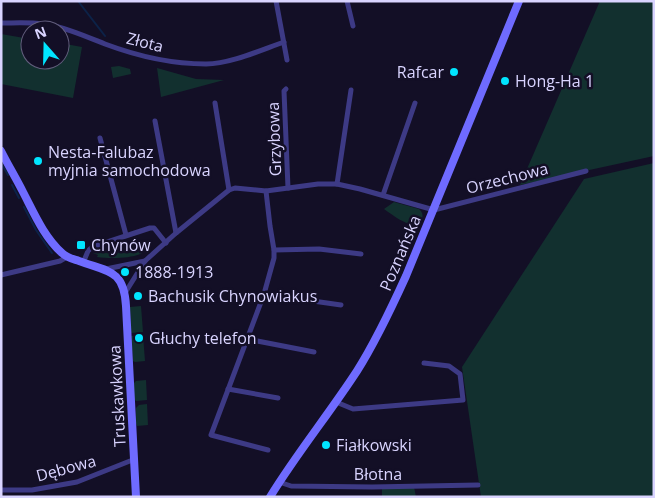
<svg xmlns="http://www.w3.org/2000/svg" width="655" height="498" font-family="'Open Sans',sans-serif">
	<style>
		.green { fill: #12302f }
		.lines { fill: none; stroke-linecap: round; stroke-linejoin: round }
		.stream { stroke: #0c2248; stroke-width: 2 }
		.street { stroke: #3d3a85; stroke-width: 5 }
		.secondary { stroke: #6f6bff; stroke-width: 8 }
		.poi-dot { fill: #00e5ff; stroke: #130f26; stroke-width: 2 }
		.labels { text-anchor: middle; stroke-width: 5; stroke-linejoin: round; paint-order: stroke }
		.street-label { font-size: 16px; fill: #d9d4ff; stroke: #130f26 }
		.poi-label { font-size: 16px; fill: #d9d4ff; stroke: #130f26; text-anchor: start }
	</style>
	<rect width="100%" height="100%" fill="#130f26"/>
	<g class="green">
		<polygon points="600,1 654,1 654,156 520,185"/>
		<polygon points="1,34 30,39 30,60 60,60 60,43 82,47 73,98 1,84"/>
		<polygon points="119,66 130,69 131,74 113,78 111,67"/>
		<polygon points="157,68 196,79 224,80 161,97"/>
		<polygon points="654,163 654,497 481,497 462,367 584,179"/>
		<path d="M 394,202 L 419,209 C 426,215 421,221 418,228 L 417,226 C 404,224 394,216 384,209 Z"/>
		<path d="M 149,240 L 150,241 L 137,245 L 139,251 L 149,249 C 138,259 112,259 97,257 L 98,255 L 93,253 L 98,249 L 124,246 Z"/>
		<polygon points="141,306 143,332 131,333 130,307"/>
		<polygon points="143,335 145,361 135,362 133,361 131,336"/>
		<polygon points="146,380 147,400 136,401 134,399 134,383 136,381"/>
		<polygon points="147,404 148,425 137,426 136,423 136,408 139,405"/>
		<polygon points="414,487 416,497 382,497 382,489"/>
	</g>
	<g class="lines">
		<g class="stream">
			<polyline points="78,1 105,36"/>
			<polyline points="1,163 8,175"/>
			<polyline points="12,185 19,198"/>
			<polyline points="24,207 36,230 52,253"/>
		</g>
		<g class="street">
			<polyline points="276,1 287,60"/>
			<polyline points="347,1 353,26"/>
			<path d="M 1,23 C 15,23 30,22 43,24 C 65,27 85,36 105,44 C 137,56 172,64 206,64 C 230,64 261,50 284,42"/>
			<polyline points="286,89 284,91 288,188"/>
			<polyline points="215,103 229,190"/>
			<polyline points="155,121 176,233"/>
			<polyline points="100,138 126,235"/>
			<polyline points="337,184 351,90"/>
			<polyline points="266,191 270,226 274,250 274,258 264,294 211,435 268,450"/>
			<polyline points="383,195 415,103"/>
			<polyline points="274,250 319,249 361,254"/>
			<polyline points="83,263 88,251 92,247 150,228 154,228 166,243"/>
			<polyline points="106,269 145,261"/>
			<polyline points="1,275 60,261 67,257"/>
			<polyline points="125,293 145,261 176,233 229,190 235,188 266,191 318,184 337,184 360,189 434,210 586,171"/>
			<polyline points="264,294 341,305"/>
			<polyline points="247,339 314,352"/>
			<polyline points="228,389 278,398"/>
			<polyline points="336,402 353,409 463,400 460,374 449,366 424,363"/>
			<polyline points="279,482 291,486 372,487 478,485"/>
			<polyline points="1,490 32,490 77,482 135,459"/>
		</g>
		<g class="secondary">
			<path d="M 1,151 C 8,165 16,178 23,192 C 34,213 44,237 62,253 C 67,258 73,259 79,261 C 108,272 124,269 126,306 L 136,497"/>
			<path d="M 270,497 C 297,453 329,414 357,371 C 376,341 391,309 406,276 L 519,1"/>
		</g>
	</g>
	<g class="poi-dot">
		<circle cx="454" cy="72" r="5"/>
		<circle cx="505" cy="81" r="5"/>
		<circle cx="38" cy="161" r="5"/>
		<rect x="76" y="240" width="10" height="10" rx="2.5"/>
		<circle cx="125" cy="272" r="5"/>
		<circle cx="138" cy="296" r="5"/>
		<circle cx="139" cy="338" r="5"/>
		<circle cx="326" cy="445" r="5"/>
	</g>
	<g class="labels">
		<g class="street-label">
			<text transform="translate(145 42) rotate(14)" y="6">Złota</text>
			<text transform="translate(274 139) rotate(-92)" y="6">Grzybowa</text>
			<text transform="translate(507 178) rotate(-14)" y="6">Orzechowa</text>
			<text transform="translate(400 253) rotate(-67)" y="6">Poznańska</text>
			<text transform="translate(117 396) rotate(-93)" y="6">Truskawkowa</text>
			<text transform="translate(66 468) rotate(-15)" y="6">Dębowa</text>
			<text x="378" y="480">Błotna</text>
		</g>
		<g class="poi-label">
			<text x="444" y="78" text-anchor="end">Rafcar</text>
			<text x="515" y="87">Hong-Ha 1</text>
			<text x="48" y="158">Nesta-Falubaz<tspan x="48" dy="18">myjnia samochodowa</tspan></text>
			<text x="91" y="251">Chynów</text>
			<text x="135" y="278">1888-1913</text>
			<text x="148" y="302">Bachusik Chynowiakus</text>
			<text x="149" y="344">Głuchy telefon</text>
			<text x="336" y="451">Fiałkowski</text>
		</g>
	</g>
	<rect width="655" height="498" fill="none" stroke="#d9d4ff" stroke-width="5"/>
	<g transform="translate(45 45) rotate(340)"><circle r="24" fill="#130f26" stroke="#625e7d"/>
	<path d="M0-4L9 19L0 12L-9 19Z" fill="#00e5ff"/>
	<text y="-8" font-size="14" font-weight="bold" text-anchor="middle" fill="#d9d4ff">N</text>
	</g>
</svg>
